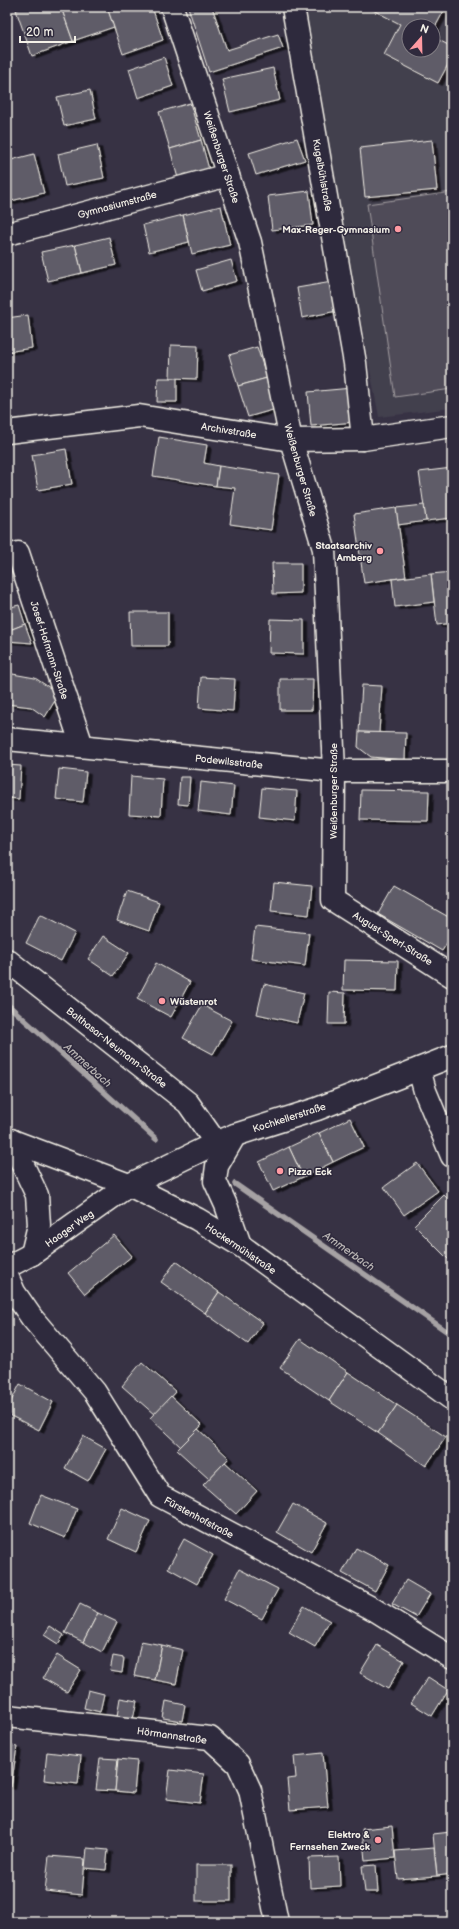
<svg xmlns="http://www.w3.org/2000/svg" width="459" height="1929" font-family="'Balsamiq Sans',sans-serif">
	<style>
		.built { fill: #433f4e; fill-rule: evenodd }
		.green { fill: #504b59; stroke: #a29ea0 }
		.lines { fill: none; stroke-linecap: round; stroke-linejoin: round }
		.stream { stroke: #a6a2a4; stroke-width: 5.5 }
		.building { fill: #5f5c67; stroke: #f4f1e8; filter: url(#shadow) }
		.minor-casing { stroke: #f4f1e8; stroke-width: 25 }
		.major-casing { stroke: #f4f1e8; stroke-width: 25 }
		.minor { stroke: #2f2a3d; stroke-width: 22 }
		.major { stroke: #2f2a3d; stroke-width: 22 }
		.poi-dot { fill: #ff9aa2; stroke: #2f2a3d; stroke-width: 1.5 }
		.labels { text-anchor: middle; stroke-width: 3; stroke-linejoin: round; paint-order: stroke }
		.street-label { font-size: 10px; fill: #f4f1e8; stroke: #2f2a3d }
		.poi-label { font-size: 10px; font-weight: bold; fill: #f4f1e8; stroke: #2f2a3d; text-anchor: end }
		.water-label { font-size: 11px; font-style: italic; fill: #bab6b5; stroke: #2f2a3d }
	</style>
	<defs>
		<filter id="shadow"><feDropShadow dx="4.5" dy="2.5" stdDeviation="0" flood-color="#0009"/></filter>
	</defs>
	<rect width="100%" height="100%" fill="#373244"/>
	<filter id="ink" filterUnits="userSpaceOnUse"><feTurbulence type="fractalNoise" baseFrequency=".025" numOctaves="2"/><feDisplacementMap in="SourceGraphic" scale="8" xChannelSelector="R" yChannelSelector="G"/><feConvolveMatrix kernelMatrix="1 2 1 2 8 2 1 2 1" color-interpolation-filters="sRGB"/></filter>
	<g filter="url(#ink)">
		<path class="built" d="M 301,7 L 452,7 L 452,408 L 379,417 ZM 409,26 L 433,26 L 433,50 L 409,50 Z"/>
		<polygon class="green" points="452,192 452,389 395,397 367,204"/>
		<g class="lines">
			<g class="stream">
				<polyline points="7,1004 156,1139"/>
				<polyline points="235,1184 452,1335"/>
			</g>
		</g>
		<g class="building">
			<polygon points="23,7 61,7 73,41 32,56 16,10"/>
			<polygon points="61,7 107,7 114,27 73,41"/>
			<polygon points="107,7 152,7 163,40 123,54"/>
			<polygon points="188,7 212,7 227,50 278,34 283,48 209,72"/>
			<polygon points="367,7 446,7 433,31 433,26 409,26 409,50 433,50 433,37 452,47 452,57 438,83 384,55 400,24"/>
			<polygon points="164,57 173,86 138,98 129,69"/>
			<polygon points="273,68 280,100 230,112 222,79"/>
			<polygon points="90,90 96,119 64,126 57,97"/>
			<polygon points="190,103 201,140 170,149 159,112"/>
			<polygon points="297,138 305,160 256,175 249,153"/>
			<polygon points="201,140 210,173 179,182 170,149"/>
			<polygon points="432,140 437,190 365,197 360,148"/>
			<polygon points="97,145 104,178 65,186 58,154"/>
			<polygon points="34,154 44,193 7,202 7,161"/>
			<polygon points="309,191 313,225 272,230 268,196"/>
			<polygon points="221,206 230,245 192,254 183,215"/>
			<polygon points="183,215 189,242 149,252 143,225"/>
			<polygon points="109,237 116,265 82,273 75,245"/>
			<polygon points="75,245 82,273 48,281 41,252"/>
			<polygon points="231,260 237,281 202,291 196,270"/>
			<polygon points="332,282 337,311 302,318 297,288"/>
			<polygon points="28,315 32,348 7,352 7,318"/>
			<polygon points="171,345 198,346 197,379 170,378"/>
			<polygon points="257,347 267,378 238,386 229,355"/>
			<polygon points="158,378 177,378 177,402 157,402"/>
			<polygon points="267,378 276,409 248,417 238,386"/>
			<polygon points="352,388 355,422 311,426 308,392"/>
			<polygon points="159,437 207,445 204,463 219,466 216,486 153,476"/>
			<polygon points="66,449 72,484 38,490 32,455"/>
			<polygon points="219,466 279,475 271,530 230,524 235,488 216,486"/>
			<polygon points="452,468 452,518 426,521 419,472"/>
			<polygon points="424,505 426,521 398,525 396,508"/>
			<polygon points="396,508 406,577 364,583 354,514"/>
			<polygon points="272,563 301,563 301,593 273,594"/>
			<polygon points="452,572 452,623 437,625 431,574"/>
			<polygon points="431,574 434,602 395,607 392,579"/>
			<polygon points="19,605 25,624 7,631 7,608"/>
			<polygon points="130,612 168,612 168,646 131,646"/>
			<polygon points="270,619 304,620 304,654 269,653"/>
			<polygon points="25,624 32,643 7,641 7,631"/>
			<polygon points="7,673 35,678 59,694 45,717 31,707 7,704"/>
			<polygon points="201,677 235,679 233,711 199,708"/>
			<polygon points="280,679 313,679 312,710 280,710"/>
			<polygon points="362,685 382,686 379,733 359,732"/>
			<polygon points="359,732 406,733 405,760 371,757 358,747"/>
			<polygon points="7,765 21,766 19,799 7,798"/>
			<polygon points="59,769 86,772 83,802 56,799"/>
			<polygon points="131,776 163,779 161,816 129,814"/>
			<polygon points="180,777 190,777 188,805 178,804"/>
			<polygon points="201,782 234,786 231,815 198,811"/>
			<polygon points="262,788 297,791 295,821 259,817"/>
			<polygon points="361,790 429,791 428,821 360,820"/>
			<polygon points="274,882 312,886 309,915 271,911"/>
			<polygon points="394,886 452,919 452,935 442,951 378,914"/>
			<polygon points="127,891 159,902 149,931 117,920"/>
			<polygon points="40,915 75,933 61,961 26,943"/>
			<polygon points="255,927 309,933 305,966 251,959"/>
			<polygon points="103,936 129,953 113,976 88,959"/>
			<polygon points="344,960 398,961 397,991 343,990"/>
			<polygon points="156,963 190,982 171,1017 137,999"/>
			<polygon points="264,984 304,993 297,1023 257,1014"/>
			<polygon points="329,992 345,993 344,1024 328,1024"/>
			<polygon points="202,1005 232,1021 213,1054 183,1038"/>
			<polygon points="350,1118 364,1147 333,1162 319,1133"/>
			<polygon points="319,1133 333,1162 303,1177 289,1147"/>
			<polygon points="289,1147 303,1177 273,1191 259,1162"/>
			<polygon points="417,1163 438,1191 404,1215 384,1187"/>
			<polygon points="444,1195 452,1203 452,1259 450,1261 414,1225"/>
			<polygon points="114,1235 132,1256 85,1294 68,1273"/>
			<polygon points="176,1261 219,1292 205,1313 161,1282"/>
			<polygon points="219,1292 263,1323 248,1344 205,1313"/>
			<polygon points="300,1339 348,1372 329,1401 280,1368"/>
			<polygon points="142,1362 176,1392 155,1415 122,1386"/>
			<polygon points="348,1372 397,1405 378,1433 329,1401"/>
			<polygon points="20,1384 53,1402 39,1430 7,1414 7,1409"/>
			<polygon points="171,1396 202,1425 181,1447 150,1418"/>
			<polygon points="397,1405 446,1437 426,1466 378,1433"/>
			<polygon points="198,1429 229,1458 209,1479 177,1450"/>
			<polygon points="83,1436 106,1449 88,1481 65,1468"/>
			<polygon points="225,1462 257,1491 236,1514 203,1485"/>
			<polygon points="41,1495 77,1509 65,1538 30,1523"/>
			<polygon points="293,1504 327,1523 311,1552 277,1532"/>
			<polygon points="122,1508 150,1521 136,1552 108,1539"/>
			<polygon points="184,1539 213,1555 197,1584 168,1568"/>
			<polygon points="356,1548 389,1565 375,1591 342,1573"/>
			<polygon points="239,1569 278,1589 262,1619 224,1599"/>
			<polygon points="406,1580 430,1594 416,1617 392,1604"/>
			<polygon points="80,1604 98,1613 83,1642 65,1633"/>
			<polygon points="304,1606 330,1621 315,1647 289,1632"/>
			<polygon points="98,1613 117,1622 102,1652 83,1642"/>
			<polygon points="50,1626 64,1635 58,1644 44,1635"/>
			<polygon points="141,1641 162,1645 155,1680 134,1676"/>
			<polygon points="162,1645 183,1650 176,1684 155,1680"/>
			<polygon points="377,1645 404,1661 388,1689 360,1673"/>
			<polygon points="57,1655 81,1670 67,1692 43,1678"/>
			<polygon points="113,1656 124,1658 122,1673 110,1671"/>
			<polygon points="428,1677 448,1690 432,1716 411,1703"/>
			<polygon points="88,1690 104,1694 100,1712 84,1708"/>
			<polygon points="120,1698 137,1701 133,1719 117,1716"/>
			<polygon points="166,1701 185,1705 182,1721 163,1718"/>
			<polygon points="7,1745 17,1747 11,1787 7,1786"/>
			<polygon points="47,1752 81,1756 78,1784 44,1780"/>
			<polygon points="323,1753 328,1807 290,1810 287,1779 296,1778 294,1756"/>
			<polygon points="100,1758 118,1759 115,1791 96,1790"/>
			<polygon points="118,1759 137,1761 134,1793 115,1791"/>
			<polygon points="170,1770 204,1774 200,1803 166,1799"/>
			<polygon points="392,1826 395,1858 365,1861 362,1829"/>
			<polygon points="451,1832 452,1874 437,1876 433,1834"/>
			<polygon points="87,1848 108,1850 106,1870 85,1868"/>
			<polygon points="434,1848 437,1876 398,1879 395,1851"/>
			<polygon points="49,1856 85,1859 82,1895 45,1891"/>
			<polygon points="339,1857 340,1886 310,1888 309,1858"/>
			<rect x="196" y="1865" width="35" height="36"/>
			<polygon points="376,1865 378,1892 365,1892 362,1866"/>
		</g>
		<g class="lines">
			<g class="minor-casing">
				<g id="minor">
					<polyline points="172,7 250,242 291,440 324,549 334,771 333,900 452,976"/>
					<polyline points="293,7 355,363 363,439"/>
					<polyline points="7,234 228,175"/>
					<polyline points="7,432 139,416 291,440 363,439 452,426"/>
					<polyline points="18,553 82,746"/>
					<polyline points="7,739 334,771 452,771"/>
					<polyline points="7,960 188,1103 216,1143"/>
					<polyline points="419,1069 425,1091 452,1156"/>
					<polyline points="235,1135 217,1166 215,1181 226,1205 240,1245"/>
					<polyline points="11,1140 37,1195 39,1225 32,1254"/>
					<polyline points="7,1267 32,1254 129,1185 216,1143 235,1135 317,1109 452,1056"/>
					<polyline points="7,1276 14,1292 32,1318 95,1392 160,1496 375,1610 452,1658"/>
					<polyline points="7,1716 210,1738 238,1764 250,1790 277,1922"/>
				</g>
			</g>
			<g class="major-casing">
				<polyline id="major" points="7,1139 129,1185 197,1219 240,1245 452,1399"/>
			</g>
			<use href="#minor" class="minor"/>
			<use href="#major" class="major"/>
		</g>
	</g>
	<g class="poi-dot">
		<circle cx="398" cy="229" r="4"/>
		<circle cx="380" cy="551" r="4"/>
		<circle cx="162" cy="1001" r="4"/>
		<circle cx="280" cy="1171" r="4"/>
		<circle cx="378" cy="1840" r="4"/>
	</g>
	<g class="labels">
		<g class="street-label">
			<text transform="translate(222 157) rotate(72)" y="4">Weißenburger Straße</text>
			<text transform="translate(323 175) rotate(80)" y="4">Kugelbühlstraße</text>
			<text transform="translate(117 204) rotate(-15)" y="4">Gymnasiumstraße</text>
			<text transform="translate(229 430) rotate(9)" y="4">Archivstraße</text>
			<text transform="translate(301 470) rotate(74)" y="4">Weißenburger Straße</text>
			<text transform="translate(50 650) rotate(72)" y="4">Josef-Hofmann-Straße</text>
			<text transform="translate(229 761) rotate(6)" y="4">Podewilsstraße</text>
			<text transform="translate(333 791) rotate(-90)" y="4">Weißenburger Straße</text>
			<text transform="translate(393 938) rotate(32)" y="4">August-Sperl-Straße</text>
			<text transform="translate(117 1047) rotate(38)" y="4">Balthasar-Neumann-Straße</text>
			<text transform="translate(289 1117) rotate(-18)" y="4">Kochkellerstraße</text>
			<text transform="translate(69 1228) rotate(-35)" y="4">Haager Weg</text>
			<text transform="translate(241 1248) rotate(34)" y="4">Hockermühlstraße</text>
			<text transform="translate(199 1517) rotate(28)" y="4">Fürstenhofstraße</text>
			<text transform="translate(172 1735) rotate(8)" y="4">Hörmannstraße</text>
		</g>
		<g class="poi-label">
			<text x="390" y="233">Max-Reger-Gymnasium</text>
			<text x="372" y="549">Staatsarchiv<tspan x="372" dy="12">Amberg</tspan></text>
			<text x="170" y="1005" text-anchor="start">Wüstenrot</text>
			<text x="288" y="1175" text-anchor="start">Pizza Eck</text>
			<text x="370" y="1838">Elektro &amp;<tspan x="370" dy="12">Fernsehen Zweck</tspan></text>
		</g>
		<g class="water-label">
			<text transform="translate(88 1065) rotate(42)" y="4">Ammerbach</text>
			<text transform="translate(349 1251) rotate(35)" y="4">Ammerbach</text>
		</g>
	</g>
	<rect width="459" height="1929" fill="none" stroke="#2f2a3d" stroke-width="24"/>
	<rect x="12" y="12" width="435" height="1905" fill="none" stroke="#f4f1e8" stroke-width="1.5" filter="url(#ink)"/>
	<g transform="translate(421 38) rotate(20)"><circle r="19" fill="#2f2a3d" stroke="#7e7a81"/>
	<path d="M0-3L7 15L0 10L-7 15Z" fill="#ff9aa2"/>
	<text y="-6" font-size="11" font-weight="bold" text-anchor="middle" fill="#f4f1e8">N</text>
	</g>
	<path d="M20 36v6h55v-6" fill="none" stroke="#f4f1e8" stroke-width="2"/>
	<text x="26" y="36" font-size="12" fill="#f4f1e8" stroke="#2f2a3d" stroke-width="3" paint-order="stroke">20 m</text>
</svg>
